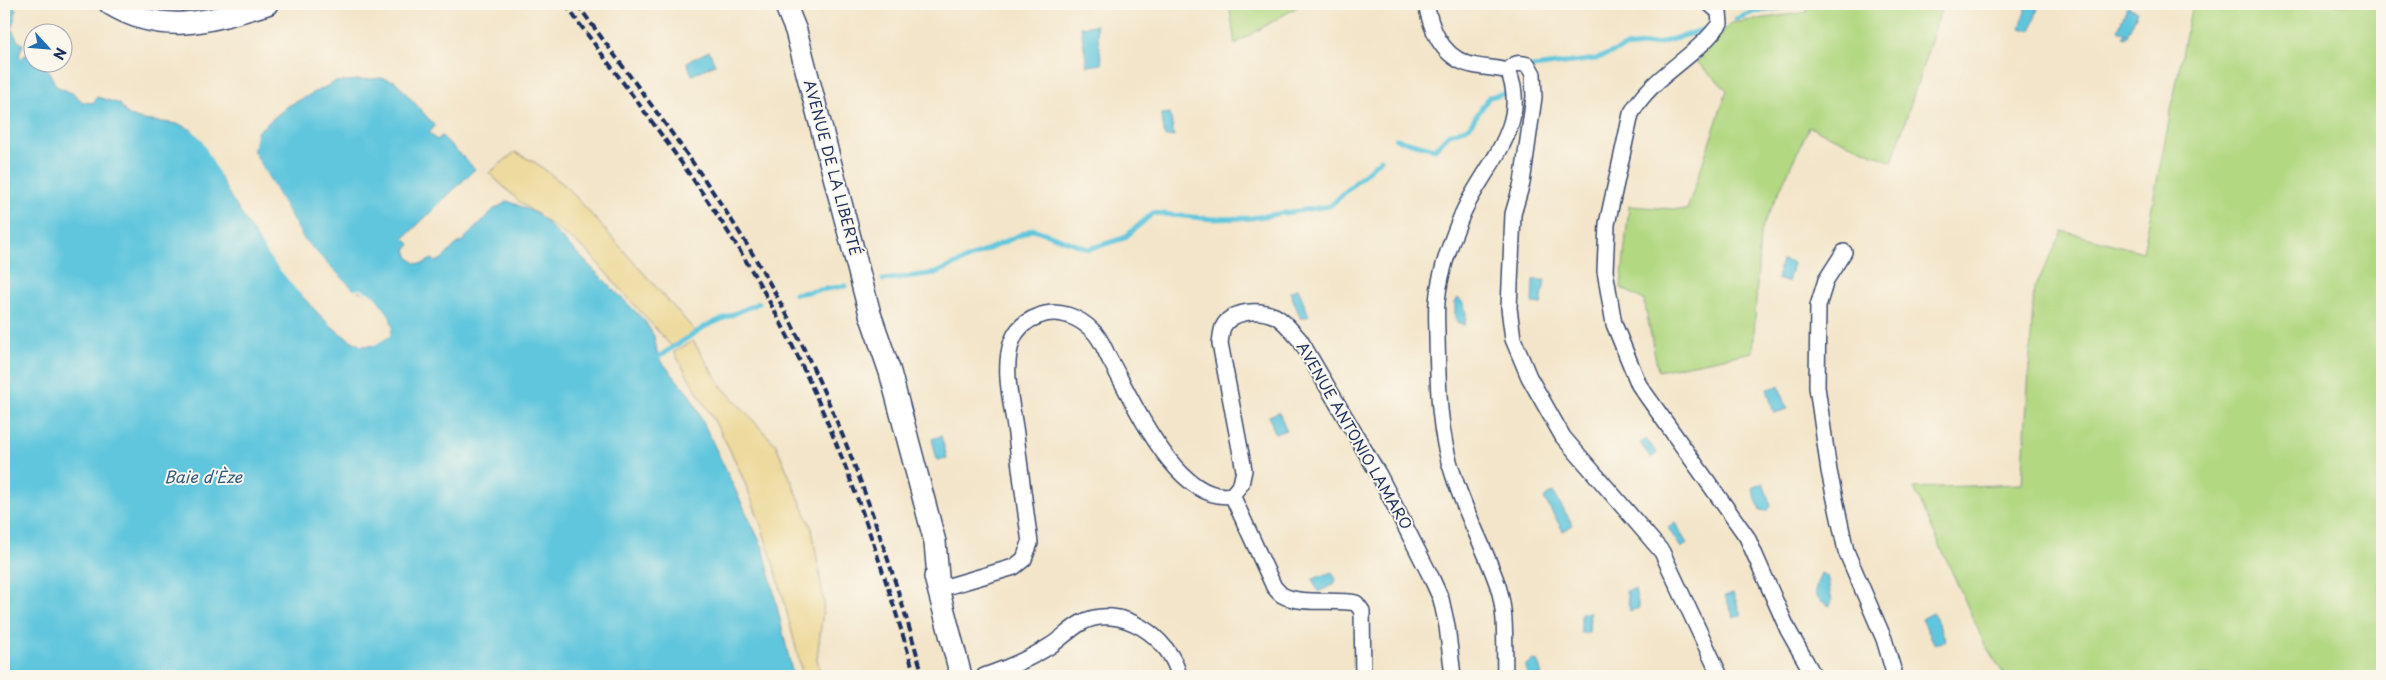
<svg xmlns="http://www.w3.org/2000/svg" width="2386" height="680" font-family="'Playpen Sans',sans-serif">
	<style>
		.green { fill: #b2d882; stroke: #668470 }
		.sand { fill: #eeda9e; stroke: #84847e }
		.water { fill: #60c6dd; stroke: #3e7a9e }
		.pier { fill: #f3e5c9 }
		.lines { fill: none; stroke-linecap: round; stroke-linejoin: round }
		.stream { stroke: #60c6dd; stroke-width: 5 }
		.street-casing { stroke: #3b4a6e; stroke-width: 18 }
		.secondary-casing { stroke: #3b4a6e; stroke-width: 24 }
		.street { stroke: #fff; stroke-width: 15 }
		.secondary { stroke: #fff; stroke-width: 21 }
		.rail { stroke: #1b2f5e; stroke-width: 4; stroke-dasharray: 8 4; stroke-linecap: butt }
		.labels { text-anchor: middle; stroke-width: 4; stroke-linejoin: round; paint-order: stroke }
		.street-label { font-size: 15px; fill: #1b2f5e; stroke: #fbf7ec }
		.water-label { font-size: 16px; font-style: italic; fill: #305c84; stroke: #fbf7ec }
	</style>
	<rect width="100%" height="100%" fill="#fbf7ec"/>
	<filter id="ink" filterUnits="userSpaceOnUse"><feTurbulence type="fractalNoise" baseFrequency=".02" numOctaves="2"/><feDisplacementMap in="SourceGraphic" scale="10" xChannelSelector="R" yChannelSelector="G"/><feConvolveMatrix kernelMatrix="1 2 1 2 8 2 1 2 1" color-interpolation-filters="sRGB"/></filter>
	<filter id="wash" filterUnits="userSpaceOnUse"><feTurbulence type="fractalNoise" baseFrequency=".0096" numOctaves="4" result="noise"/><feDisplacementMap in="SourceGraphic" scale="20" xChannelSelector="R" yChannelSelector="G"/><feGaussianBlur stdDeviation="1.12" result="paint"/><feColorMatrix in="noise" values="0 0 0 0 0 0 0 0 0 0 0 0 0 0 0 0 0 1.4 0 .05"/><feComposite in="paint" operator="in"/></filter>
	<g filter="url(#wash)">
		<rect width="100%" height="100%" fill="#f3e5c9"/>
		<g class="green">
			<polygon points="1229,4 1302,4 1235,44"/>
			<polygon points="1732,4 1784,4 1761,7 1734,6"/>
			<polygon points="1807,4 1943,4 1892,162 1809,127 1760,232 1753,352 1658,371 1644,300 1621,288 1629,206 1687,210 1727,90 1697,62 1731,23 1807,12"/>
			<polygon points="2192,4 2382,4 2382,540 2380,547 2382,676 2005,676 1985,645 1914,488 2022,484 2034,289 2063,231 2143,252"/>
		</g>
		<g class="sand">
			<polygon points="515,152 536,163 567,187 696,332 671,346 585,249 521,203 489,173"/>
			<path d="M 693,341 L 722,387 L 776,445 L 812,529 L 824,602 L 817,659 L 821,676 L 803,676 C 786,608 770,541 742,476 C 724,433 697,393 674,352 Z"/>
		</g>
		<g class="water">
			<path d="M 4,4 L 11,4 L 16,10 L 12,30 L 18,41 L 23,44 L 19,55 L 22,59 L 25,55 L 31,56 L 32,62 L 48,70 L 56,86 L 74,94 L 83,102 L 93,103 L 97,97 L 120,104 C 133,134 181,109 202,140 C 213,157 221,179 231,197 C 251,231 327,343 367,346 C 376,346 382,340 390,336 L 392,327 L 389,315 L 374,295 L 354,290 L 304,240 L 253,151 L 257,132 L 288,106 L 335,82 L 381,78 L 395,81 L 435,126 L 429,133 L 437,140 L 442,136 L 475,169 L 404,238 L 410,244 L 406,250 L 409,258 L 415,263 L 422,264 L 432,259 L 436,262 C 447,258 451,246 461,242 L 493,210 L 508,201 L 538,214 L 644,320 L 654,336 L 658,357 L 691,397 L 764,550 L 793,676 L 4,676 Z"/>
			<polygon points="2027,5 2034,7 2037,6 2038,8 2031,31 2020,28"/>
			<polygon points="2127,7 2138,11 2126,38 2123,37 2125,33 2118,30"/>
			<polygon points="1096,25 1102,64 1087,66 1081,27"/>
			<polygon points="709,51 715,64 692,75 687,62"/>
			<polygon points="1170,113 1174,136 1165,137 1161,114"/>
			<polygon points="1782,260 1793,263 1788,282 1777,279"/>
			<polygon points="1533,280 1545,280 1541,304 1532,303"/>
			<polygon points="1298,288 1309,316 1301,319 1290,292"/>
			<path d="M 1458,298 C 1466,303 1468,317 1464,325 L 1458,324 L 1455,319 L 1455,303 Z"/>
			<polygon points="1779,386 1784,403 1788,409 1774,413 1767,389"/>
			<polygon points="1279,412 1286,430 1275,434 1269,416"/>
			<polygon points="941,436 947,458 937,460 932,439"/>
			<polygon points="1646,439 1657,453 1651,458 1640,443"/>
			<polygon points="1763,483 1771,506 1767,511 1760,510 1752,488"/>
			<polygon points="1553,492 1573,525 1563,531 1544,498"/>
			<polygon points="1675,523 1687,544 1681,548 1668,528"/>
			<polygon points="1332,572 1336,580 1333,585 1318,592 1313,579"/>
			<path d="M 1821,573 L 1827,576 C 1830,585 1829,592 1832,601 L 1830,606 C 1811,597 1814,590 1821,573 Z"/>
			<polygon points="1635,589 1639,608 1630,611 1626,591"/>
			<polygon points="1733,593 1741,615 1734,618 1725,596"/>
			<polygon points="1581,613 1590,613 1589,633 1581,633"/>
			<polygon points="1933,613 1946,640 1935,645 1922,619"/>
			<polygon points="1533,660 1538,661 1542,676 1527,676 1526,665"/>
		</g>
		<polygon class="pier" points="183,122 193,127 203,137 233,196 272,257 299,289 334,324 350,336 361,343 374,343 388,334 389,327 386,316 372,297 360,291 353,292 302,241 250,152 251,140 257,132 253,151 304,240 354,290 361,289 374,295 389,315 392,327 390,336 375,345 360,345 333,326 297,291 270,258 231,197 201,139 191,129 180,123"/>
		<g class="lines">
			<g class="stream">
				<polyline points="1736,19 1753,12 1788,7 1791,4"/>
				<polyline points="1533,67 1596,59 1625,47 1660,43 1705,29"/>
				<polyline points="1396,139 1435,149 1448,135 1469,127 1489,97 1508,93"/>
				<polyline points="883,280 936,273 1033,229 1089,249 1124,238 1153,213 1212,219 1251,218 1330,206 1381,159"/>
				<polyline points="795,294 845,286"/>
				<polyline points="658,357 706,326 759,303"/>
			</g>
		</g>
	</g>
	<g filter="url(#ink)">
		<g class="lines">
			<g class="street-casing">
				<g id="street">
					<path d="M 1426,4 C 1431,28 1440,53 1465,63 C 1478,68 1494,67 1508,71"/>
					<path d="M 1710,4 L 1719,12 L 1720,23 C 1696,58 1651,76 1631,114 L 1607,224 L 1605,271 L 1614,324 L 1639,385 L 1747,537 L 1788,630 L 1814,676"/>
					<polyline points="1844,252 1826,280 1818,306 1817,387 1829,471 1846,551 1884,639 1895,676"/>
					<path d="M 1232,495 L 1274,587 C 1276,589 1279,593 1282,595 C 1299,605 1336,599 1356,603 L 1362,611 L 1363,676"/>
					<path d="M 939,589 L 1014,567 L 1024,559 L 1030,543 C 1025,506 1020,470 1016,434 C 1012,404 1002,370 1012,341 C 1017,328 1027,320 1039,316 C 1058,308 1079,317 1093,331 C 1101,338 1105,351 1110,360 C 1133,400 1177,505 1232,495 L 1241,484 L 1244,470 L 1220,343 C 1221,338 1221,332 1223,327 C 1232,310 1259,309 1275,316 C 1284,320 1293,333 1300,340 L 1379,475 L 1431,577 L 1441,599 L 1447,626 L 1453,676"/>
					<path d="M 984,676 C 1008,668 1029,659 1050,646 C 1061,639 1070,629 1081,623 C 1120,602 1171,638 1179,676"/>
					<path d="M 1505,676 C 1504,647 1507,614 1498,586 C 1485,548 1465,513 1453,474 C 1438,432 1438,381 1437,336 C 1437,325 1436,313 1437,302 C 1439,274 1451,241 1462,215 C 1482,168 1532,126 1508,71 C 1514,63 1518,62 1528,65 L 1533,74 L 1534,97 L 1522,183 L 1513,214 L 1509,308 L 1513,339 L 1529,377 L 1563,437 L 1662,552 L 1720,676"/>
				</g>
			</g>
			<g class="secondary-casing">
				<g id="secondary">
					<path d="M 110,4 C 164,37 210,21 267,4"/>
					<polyline points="785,4 796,31 870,314 890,372 935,542 939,589"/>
					<polyline points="935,577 961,676"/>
				</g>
			</g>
			<use href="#street" class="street"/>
			<use href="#secondary" class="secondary"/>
			<g class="rail">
				<path d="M 565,4 C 626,88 692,171 746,261 C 824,390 873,533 915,676"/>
				<path d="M 577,4 C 637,87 702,169 755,258 C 832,387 883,532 923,676"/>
			</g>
		</g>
	</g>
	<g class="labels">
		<g class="street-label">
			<text transform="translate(832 168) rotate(75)" y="5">AVENUE DE LA LIBERTÉ</text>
			<text transform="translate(1354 436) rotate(60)" y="5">AVENUE ANTONIO LAMARO</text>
		</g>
		<g class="water-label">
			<text x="203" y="483">Baie d'Èze</text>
		</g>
	</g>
	<rect width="2386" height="680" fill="none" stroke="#fbf7ec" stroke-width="20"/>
	<g transform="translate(48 48) rotate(116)"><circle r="24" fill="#fbf7ec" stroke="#a1a7b3"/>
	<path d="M0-4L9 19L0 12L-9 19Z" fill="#1f6fb2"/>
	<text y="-8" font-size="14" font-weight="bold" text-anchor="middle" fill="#1b2f5e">N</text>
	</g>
</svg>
